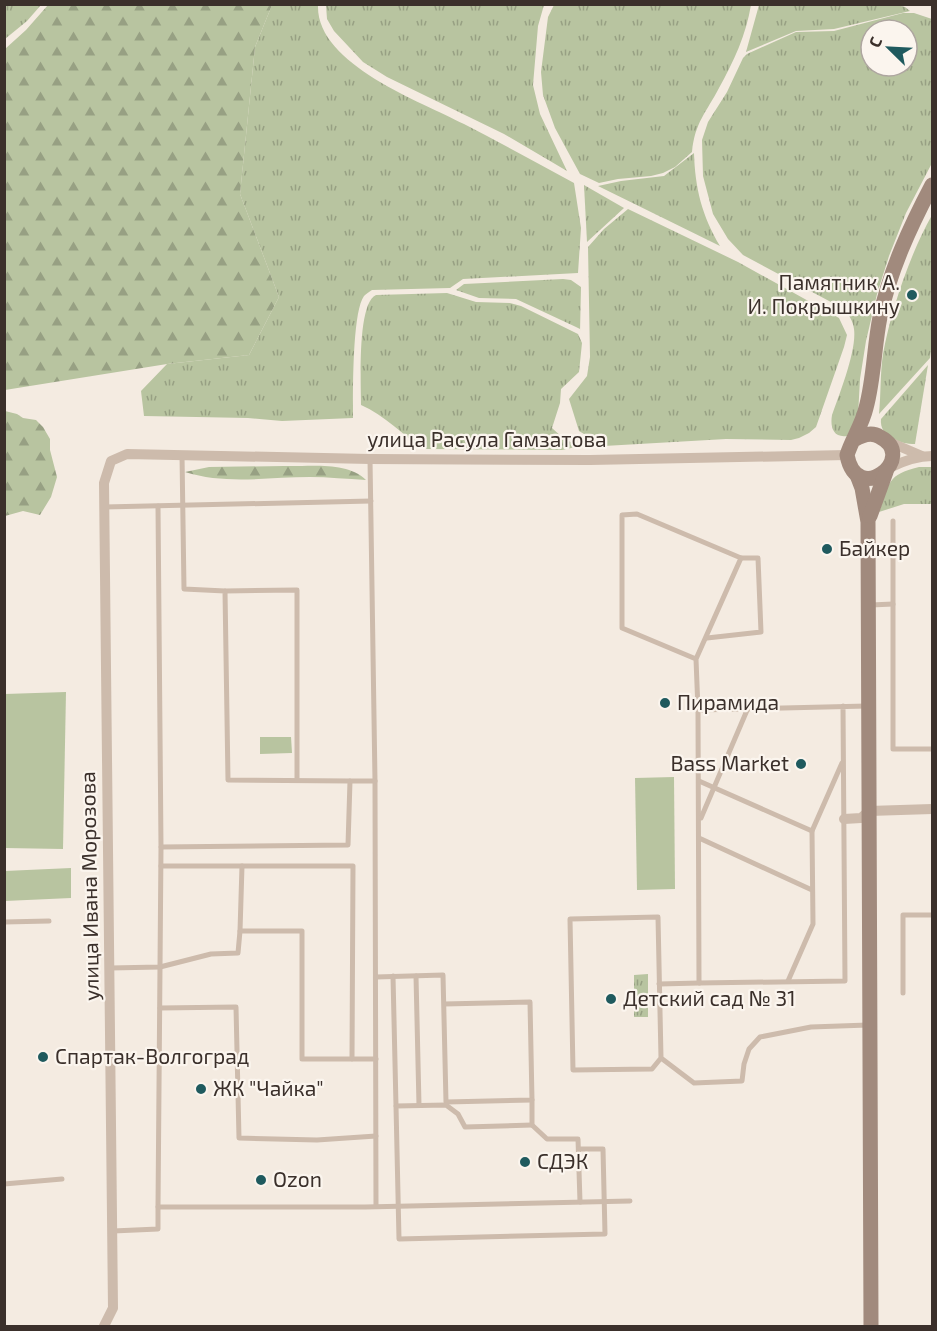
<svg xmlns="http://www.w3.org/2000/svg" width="937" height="1331" font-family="'Exo 2',sans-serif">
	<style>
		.grass { fill: url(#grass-tufts); fill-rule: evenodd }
		.forest { fill: url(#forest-firs) }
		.pitch { fill: #b8c4a0 }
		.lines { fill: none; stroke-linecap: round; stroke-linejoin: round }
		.lane { stroke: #cdbbac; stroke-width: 5 }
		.street { stroke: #cdbbac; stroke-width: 10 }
		.secondary { stroke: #a18a7d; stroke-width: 15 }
		.poi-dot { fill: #1f5a5e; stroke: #fbf5ee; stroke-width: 2 }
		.labels { text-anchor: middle; stroke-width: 4.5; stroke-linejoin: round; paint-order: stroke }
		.poi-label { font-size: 21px; fill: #3b302b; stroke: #fbf5ee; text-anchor: start }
		.street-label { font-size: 21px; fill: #3b302b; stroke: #fbf5ee }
	</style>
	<defs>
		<pattern id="grass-tufts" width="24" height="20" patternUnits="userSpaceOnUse" patternTransform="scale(1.5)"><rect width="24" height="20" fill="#b8c4a0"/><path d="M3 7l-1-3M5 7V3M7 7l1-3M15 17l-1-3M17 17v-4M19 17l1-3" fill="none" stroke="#97a083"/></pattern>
		<pattern id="forest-firs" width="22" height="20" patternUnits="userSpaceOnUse" patternTransform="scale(1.5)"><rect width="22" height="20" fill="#b8c4a0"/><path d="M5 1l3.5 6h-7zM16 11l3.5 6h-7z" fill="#97a083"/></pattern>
	</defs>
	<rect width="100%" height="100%" fill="#f4ebe1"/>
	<g class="grass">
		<polygon points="5,4 41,4 41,5 27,21 5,39"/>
		<path d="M 272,5 L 318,5 C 316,64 420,101 464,124 C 501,143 537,163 574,183 L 581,228 L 578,273 L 463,279 L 450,288 L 372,290 C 369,292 366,294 364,296 C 352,312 353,396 353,418 L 282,421 L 248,418 L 144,416 L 141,391 L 167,364 L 249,355 L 279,297 L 240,194 L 255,47 Z"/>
		<polygon points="326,5 544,5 538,26 533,85 540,114 567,171 504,134 387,77 363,62 334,31 327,19"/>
		<path d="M 554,5 L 751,5 C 746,35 734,61 719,88 C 706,113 695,122 692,152 L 675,167 L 663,173 L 651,176 L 618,179 L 599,183 L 580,174 L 555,128 L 543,95 L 541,72 L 548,17 Z"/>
		<polygon points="897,5 905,7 910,11 834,29 796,31 746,52 759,5"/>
		<path d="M 903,13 L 914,13 L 932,19 L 932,163 L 906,213 L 889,256 L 877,294 L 866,341 L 860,379 L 858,416 L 847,436 C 833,438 830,427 832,415 C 839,395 857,350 854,329 C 853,321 849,315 844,309 L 743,255 L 728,239 L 713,214 L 703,176 L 702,140 L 708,122 L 727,92 L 743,58 L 747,54 L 796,32 L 834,31 ZM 871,30 L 907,30 L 907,66 L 871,66 Z"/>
		<path d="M 694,153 C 695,188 702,216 720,246 L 598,186 L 621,181 L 664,176 Z"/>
		<polygon points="584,185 624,208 587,242"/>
		<polygon points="628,209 738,262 839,318 847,335 844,347 816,427 809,433 799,438 791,440 726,439 604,446 579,431 569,399 587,376 590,357 588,247 604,229"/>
		<path d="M 932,215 L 932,341 L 930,358 L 879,414 C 881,395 880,374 883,354 C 891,310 910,254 932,215 Z"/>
		<polygon points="563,279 571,280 581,287 580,332 580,329 576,327 516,299 479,298 456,290 464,284"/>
		<path d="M 447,293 L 476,302 L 510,303 L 521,306 L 578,334 L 582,343 L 579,372 L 561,389 L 560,403 L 552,428 L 564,439 L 580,446 L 562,450 L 424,449 C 402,435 385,415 361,405 C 361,384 357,303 376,295 Z"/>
		<path d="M 928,365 L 915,444 C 900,444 879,437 881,419 Z"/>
		<path d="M 919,467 L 932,467 L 932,504 L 904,504 L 879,512 C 890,483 886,475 919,467 Z"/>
		<polygon points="648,974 648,1017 634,1017 634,975"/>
	</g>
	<g class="forest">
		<polygon points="48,5 272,5 255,47 240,194 279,297 249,355 167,364 5,390 5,49 26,30"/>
		<polygon points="5,411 17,414 23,418 36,420 43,427 50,439 50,450 57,477 51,497 40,515 23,511 5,516"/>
		<path d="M 284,466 C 309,467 347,461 366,480 C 347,479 328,477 310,477 C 268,477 226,485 185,472 L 209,467 Z"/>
	</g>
	<g class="pitch">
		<polygon points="66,692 63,849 5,848 5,694"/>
		<polygon points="260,737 291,737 292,753 260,754"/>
		<polygon points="674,777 675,889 637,890 635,778"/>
		<polygon points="71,868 71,898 5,901 5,871"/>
	</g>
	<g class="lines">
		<g class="lane">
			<polyline points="370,459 375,781 376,1206"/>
			<polyline points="104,507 371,501"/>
			<polyline points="893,521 893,749 932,749"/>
			<polyline points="225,591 297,590 297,779"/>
			<polyline points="871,605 893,604"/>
			<polyline points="707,638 761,632 758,558 741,558"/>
			<polyline points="696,659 741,558 637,514 622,515 622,628 696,659 698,710"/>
			<polyline points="843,706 845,981 699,983 698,710 867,706"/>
			<polyline points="350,781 375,781"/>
			<polyline points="699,781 812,831"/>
			<polyline points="701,818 748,708"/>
			<polyline points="699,838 812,890"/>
			<polyline points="161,847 348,845 350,781 228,780 225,591 184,589 182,455"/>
			<polyline points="161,866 353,866 352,1059"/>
			<polyline points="4,922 49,921"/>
			<polyline points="240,931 242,866"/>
			<polyline points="110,968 160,967 211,954 238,953 240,931 302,931 302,1059 376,1059"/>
			<polyline points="393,976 396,1106"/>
			<polyline points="416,976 419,1105"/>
			<polyline points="376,977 443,975 446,1102 532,1100 530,1002 444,1004"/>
			<polyline points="788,981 813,924 812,831 842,763"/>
			<polyline points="659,984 699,983"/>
			<polyline points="903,993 903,915 932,915"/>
			<polyline points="160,1008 236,1007 239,1138 317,1140 376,1136"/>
			<polyline points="661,1058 652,1069 573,1070 570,919 658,917 661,1058 694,1083 742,1081 744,1064 749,1049 760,1037 811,1027 868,1025"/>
			<polyline points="532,1100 532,1125 547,1139 578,1139 580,1202"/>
			<polyline points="532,1125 465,1127 458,1114 446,1105 396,1106 399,1239 605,1234 603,1149 579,1149"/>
			<polyline points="4,1184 62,1179"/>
			<polyline points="158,1207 161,847 158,506"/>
			<polyline points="113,1231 158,1229 158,1207 365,1207 630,1201"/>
		</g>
		<g class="street">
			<polyline points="887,441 922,456"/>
			<path d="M 889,468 C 903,461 916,456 932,456"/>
			<polyline points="844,819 861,818 869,811 932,809"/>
			<polyline points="104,1326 113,1308 104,483 111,461 127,454 370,459 590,460 847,455"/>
		</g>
		<g class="secondary">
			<path d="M 854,440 C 862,435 871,431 880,437 C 919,457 857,508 847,455 C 852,439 862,425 866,408 C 874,379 874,347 880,317 C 890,270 910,227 932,185"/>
			<polyline points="857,475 862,488 868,522 871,1326"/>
			<polyline points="870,516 886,472"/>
		</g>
	</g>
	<g class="poi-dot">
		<circle cx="912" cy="295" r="6"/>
		<circle cx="827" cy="549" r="6"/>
		<circle cx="665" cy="703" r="6"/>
		<circle cx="801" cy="764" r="6"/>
		<circle cx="611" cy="999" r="6"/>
		<circle cx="43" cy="1057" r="6"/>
		<circle cx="201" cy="1089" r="6"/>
		<circle cx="525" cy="1162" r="6"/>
		<circle cx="261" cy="1180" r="6"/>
	</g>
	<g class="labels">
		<g class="poi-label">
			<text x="900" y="290" text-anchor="end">Памятник А.<tspan x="900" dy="24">И. Покрышкину</tspan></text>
			<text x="839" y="556">Байкер</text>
			<text x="677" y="710">Пирамида</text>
			<text x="789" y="771" text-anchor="end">Bass Market</text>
			<text x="623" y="1006">Детский сад № 31</text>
			<text x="55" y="1064">Спартак-Волгоград</text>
			<text x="213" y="1096">ЖК "Чайка"</text>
			<text x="537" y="1169">СДЭК</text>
			<text x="273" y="1187">Ozon</text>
		</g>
		<g class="street-label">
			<text x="487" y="447">улица Расула Гамзатова</text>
			<text transform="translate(90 886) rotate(-91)" y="7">улица Ивана Морозова</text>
		</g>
	</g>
	<rect width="937" height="1331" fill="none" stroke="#3b302b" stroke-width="12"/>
	<g transform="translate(889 48) rotate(294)"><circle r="28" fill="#fbf5ee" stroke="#aea6a0" stroke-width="1.5"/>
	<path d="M0-4.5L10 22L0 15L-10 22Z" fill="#1f5a5e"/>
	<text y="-9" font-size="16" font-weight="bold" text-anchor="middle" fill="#3b302b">С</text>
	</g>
</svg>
